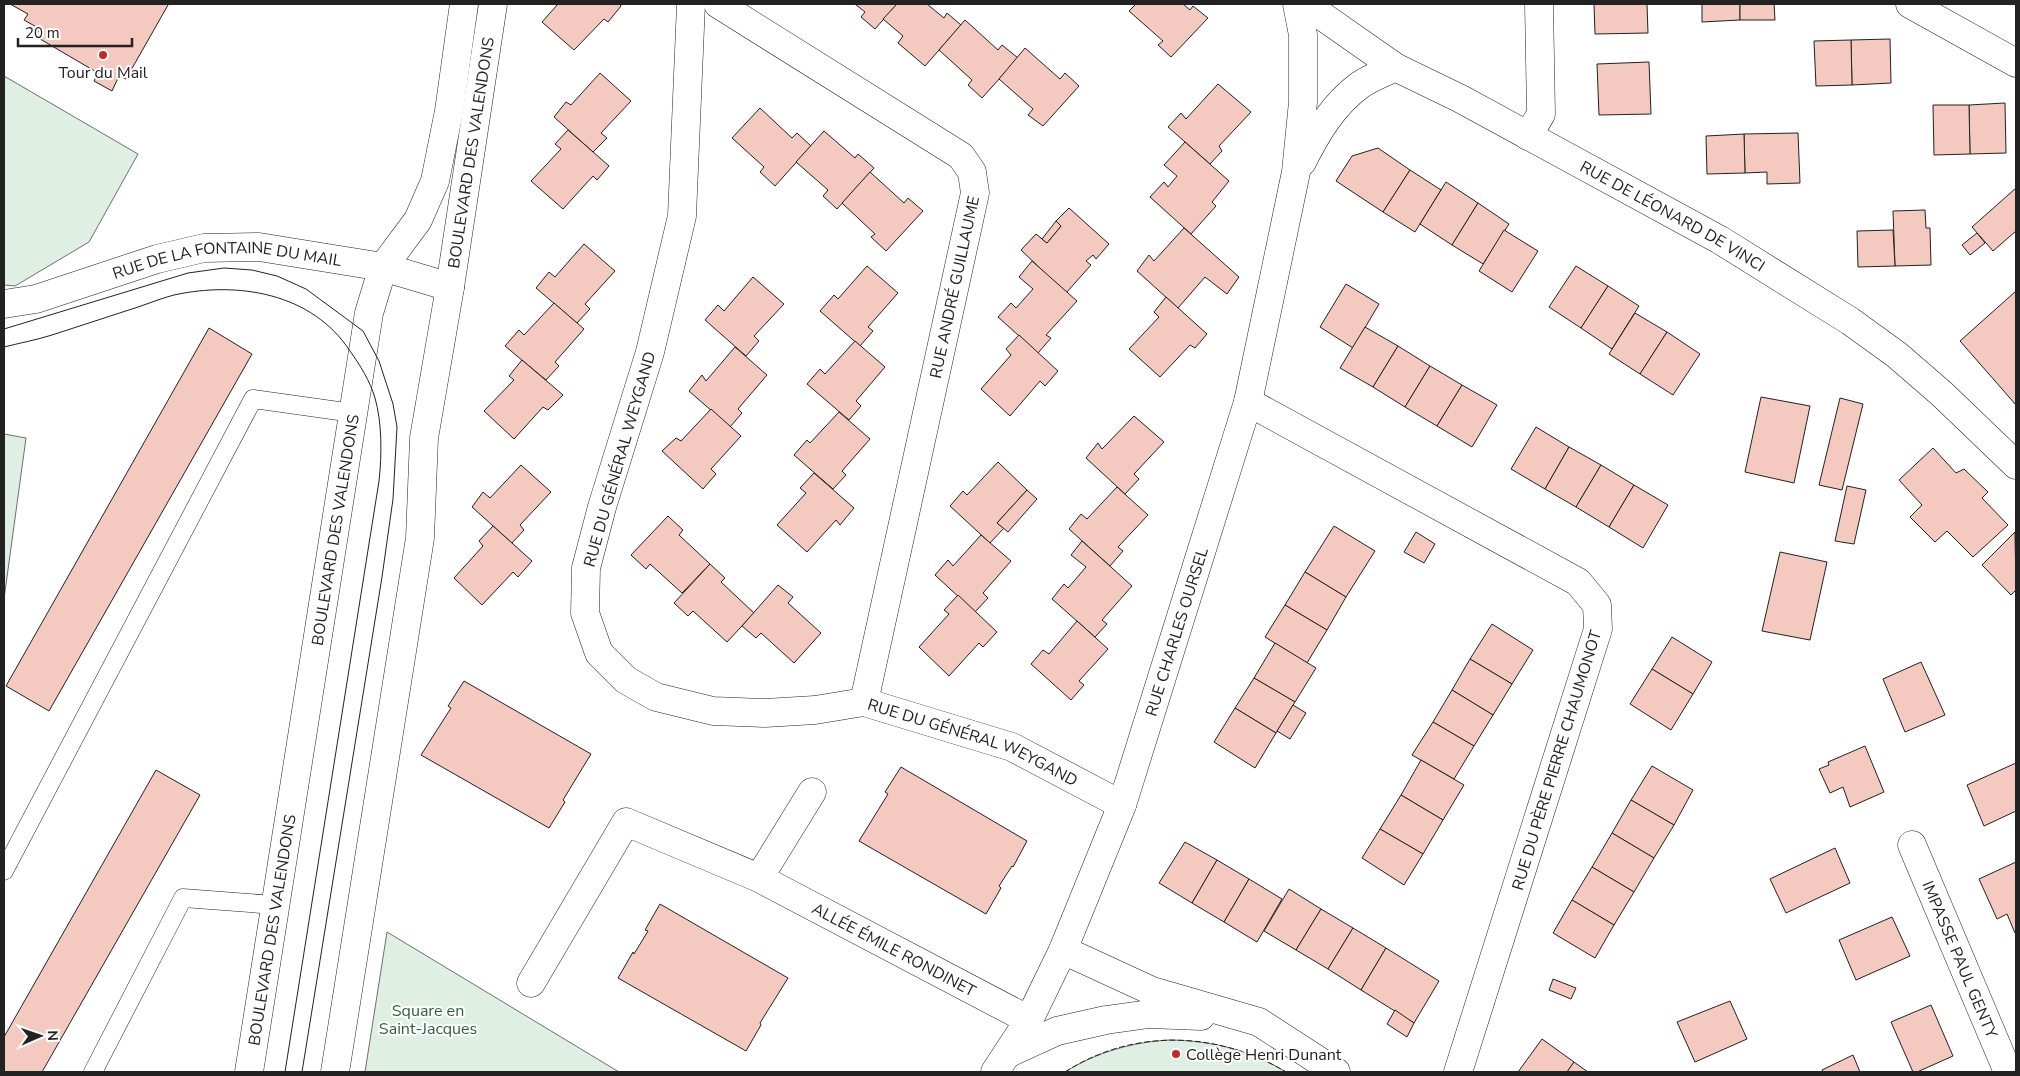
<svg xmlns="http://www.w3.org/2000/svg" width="2020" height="1076" font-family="'Nunito Sans',sans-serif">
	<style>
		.green { fill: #e0efe3; stroke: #6f6f6f }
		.building { fill: #f3c9c0; stroke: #222 }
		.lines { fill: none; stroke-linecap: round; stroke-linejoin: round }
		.lane-casing { stroke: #222; stroke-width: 19 }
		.street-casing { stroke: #222; stroke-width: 29 }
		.secondary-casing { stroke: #222; stroke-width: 29 }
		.lane { stroke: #fff; stroke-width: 18 }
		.street { stroke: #fff; stroke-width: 28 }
		.secondary { stroke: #fff; stroke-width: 28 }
		.tram { stroke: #222; stroke-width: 1 }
		.fence { stroke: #222; stroke-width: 1; stroke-dasharray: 6 2.5; stroke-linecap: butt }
		.poi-dot { fill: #c62828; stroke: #fff; stroke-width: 2 }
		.labels { text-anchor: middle; stroke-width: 4; stroke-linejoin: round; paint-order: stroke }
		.poi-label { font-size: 16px; fill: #222; stroke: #fff }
		.street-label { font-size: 16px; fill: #222; stroke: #fff }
		.park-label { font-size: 16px; fill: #2f5e38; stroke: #fff }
	</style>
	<rect width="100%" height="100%" fill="#fff"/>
	<g class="green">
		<polygon points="4,76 138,154 89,242 15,286 4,285"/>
		<polygon points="4,434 26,438 4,599"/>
		<polygon points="387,932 619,1072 365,1072"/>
		<path d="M 1170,1040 C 1213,1041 1250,1050 1286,1072 L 1065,1072 C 1097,1052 1133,1042 1170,1040 Z"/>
	</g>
	<g class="building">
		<polygon points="10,4 166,4 168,5 126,79 119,76 112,91 94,81 98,73 35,36 40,29 24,20 28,14"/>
		<polygon points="558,4 619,4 621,6 608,22 604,19 574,50 542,22"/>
		<polygon points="855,4 897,4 875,29 861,17 865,12"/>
		<polygon points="897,4 927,4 944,18 947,13 961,25 925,66 898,43 903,36 883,19"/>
		<polygon points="1136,4 1183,4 1190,10 1193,6 1208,18 1171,57 1158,45 1163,41 1129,11"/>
		<polygon points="1594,4 1647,4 1648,33 1595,34"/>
		<polygon points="1702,4 1740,4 1740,20 1702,22"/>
		<polygon points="1740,4 1774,4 1775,20 1740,20"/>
		<polygon points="965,20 998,50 1002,45 1018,58 982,98 968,85 972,80 939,50"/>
		<polygon points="1890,39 1891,83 1852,85 1851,40"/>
		<polygon points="1851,40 1852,85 1816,86 1814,41"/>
		<polygon points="1025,48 1060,79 1065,73 1079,86 1043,126 1028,115 1033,109 999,79"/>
		<polygon points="1649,62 1651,114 1599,115 1597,64"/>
		<polygon points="600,73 631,101 601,133 607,138 593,152 554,117 566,102 571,105"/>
		<polygon points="1218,84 1251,112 1219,146 1222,151 1210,164 1168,127 1181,113 1186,119"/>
		<polygon points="2005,103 2006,153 1970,154 1969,105"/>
		<polygon points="1933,105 1969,105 1970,154 1934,155"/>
		<polygon points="760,108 792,138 797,133 811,146 775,186 760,172 764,167 732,138"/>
		<polygon points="568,130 609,166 597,180 593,176 563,209 531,181 561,149 555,144"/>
		<polygon points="824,131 855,158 858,154 874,168 837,209 823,196 828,190 796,162"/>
		<polygon points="1798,133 1800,183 1767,184 1767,172 1745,173 1744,134"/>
		<polygon points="1744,134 1745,173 1707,174 1706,136"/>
		<polygon points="1185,142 1229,181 1212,202 1216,206 1191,234 1150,197 1164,182 1168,187 1177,176 1164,165"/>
		<polygon points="1378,148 1410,170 1383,212 1336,181 1352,156"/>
		<polygon points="1410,170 1441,190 1415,232 1383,212"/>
		<polygon points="870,172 904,203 908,198 923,211 886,251 871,237 875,234 842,203"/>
		<polygon points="1446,182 1478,203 1452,245 1420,224"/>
		<polygon points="2016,188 2016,231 1993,251 1972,227"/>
		<polygon points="1478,203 1509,224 1483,264 1452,245"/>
		<polygon points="1069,208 1109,244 1096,259 1093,255 1086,261 1091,265 1066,293 1021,250 1036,234 1047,243 1061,226 1056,221"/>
		<polygon points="1925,210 1926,228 1930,228 1931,265 1895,266 1893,211"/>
		<polygon points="1056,221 1061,226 1047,243 1042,239"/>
		<polygon points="1184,228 1239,277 1227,294 1205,277 1178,308 1137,271 1149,255 1154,261"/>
		<polygon points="1504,230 1538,251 1512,292 1479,271"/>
		<polygon points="1893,230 1895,266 1858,267 1857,231"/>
		<polygon points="1977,233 1985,243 1970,255 1962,245"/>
		<polygon points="584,244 615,271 585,304 590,309 577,323 536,288 549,272 555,277"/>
		<polygon points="1032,261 1077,301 1046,335 1051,338 1038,353 998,317 1011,303 1016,308 1033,289 1019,277"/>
		<polygon points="867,266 898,293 868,327 873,331 860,346 820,311 834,295 838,299"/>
		<polygon points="1576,266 1608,286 1581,328 1549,307"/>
		<polygon points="753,277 784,304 754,336 759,341 746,356 705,320 718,305 724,311"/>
		<polygon points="1346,284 1379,304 1353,348 1320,327"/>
		<polygon points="1608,286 1639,306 1612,349 1581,328"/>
		<polygon points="2016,291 2016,405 1960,341"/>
		<polygon points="1166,297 1207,334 1195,348 1190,345 1160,377 1129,349 1159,317 1154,312"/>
		<polygon points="554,303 584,329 555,362 559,366 546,380 505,346 519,330 524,335"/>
		<polygon points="1635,313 1667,332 1640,374 1609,354"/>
		<polygon points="1365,327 1398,346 1373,387 1340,368"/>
		<polygon points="209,328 252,354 49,711 6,686"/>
		<polygon points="1667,332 1700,354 1673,395 1640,374"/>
		<polygon points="1019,335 1058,371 1045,386 1040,381 1010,416 981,389 1011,355 1006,349"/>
		<polygon points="855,341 885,367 856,401 861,406 849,420 807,384 820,369 825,374"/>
		<polygon points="1398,346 1430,366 1405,407 1373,387"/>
		<polygon points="735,347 767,375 738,409 742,413 730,427 689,391 702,375 706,381"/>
		<polygon points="522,360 563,395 548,410 543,407 514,439 484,411 514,380 509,376"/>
		<polygon points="1430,366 1462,385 1437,426 1405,407"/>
		<polygon points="1462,385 1497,405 1472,447 1437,426"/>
		<polygon points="1761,397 1810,406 1794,483 1745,472"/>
		<polygon points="1840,398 1863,404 1842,490 1819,485"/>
		<polygon points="711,409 741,436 711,469 716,474 703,489 662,451 676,438 681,441"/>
		<polygon points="839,412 870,439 842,471 846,475 833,489 794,455 807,440 810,443"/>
		<polygon points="1134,416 1164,442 1134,474 1139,479 1125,494 1086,458 1098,443 1102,449"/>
		<polygon points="1536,427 1569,447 1545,489 1511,469"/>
		<polygon points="1569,447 1601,465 1576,507 1545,489"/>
		<polygon points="1933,448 1956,473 1964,469 1988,492 1982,498 2008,525 1973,557 1947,531 1935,542 1910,517 1922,505 1899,480"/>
		<polygon points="998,462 1027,490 997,523 1004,528 990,543 950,506 963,491 967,495"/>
		<polygon points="521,465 551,492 520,525 524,530 512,543 472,507 483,492 490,498"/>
		<polygon points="1601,465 1634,485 1609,527 1576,507"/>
		<polygon points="814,473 854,508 840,525 836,520 807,552 777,525 806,493 800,488"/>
		<polygon points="1634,485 1668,505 1643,548 1609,527"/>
		<polygon points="1847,486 1866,490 1854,544 1835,541"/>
		<polygon points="1117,487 1148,515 1118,547 1123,551 1110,566 1069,529 1081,514 1087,519"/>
		<polygon points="1027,490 1037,499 1008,532 997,523"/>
		<polygon points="668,516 683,530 679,535 710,564 682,593 650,564 646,569 631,555"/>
		<polygon points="493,526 532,561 518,577 513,572 482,605 454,578 483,546 479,541"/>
		<polygon points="1334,526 1375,551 1346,597 1305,572"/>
		<polygon points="1416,532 1435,544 1424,563 1404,552"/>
		<polygon points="2015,532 2016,590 2011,595 1982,565"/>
		<polygon points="981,535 1011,561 983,593 988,598 975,612 935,575 948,560 953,566"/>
		<polygon points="1082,541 1132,586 1102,620 1107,624 1095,637 1052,599 1064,584 1068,588 1086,567 1071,555"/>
		<polygon points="1780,552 1827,562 1810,640 1762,631"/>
		<polygon points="710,564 725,578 721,582 754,613 727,642 693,611 688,616 674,603"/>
		<polygon points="1305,572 1346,597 1327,630 1285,605"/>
		<polygon points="778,585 793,597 788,603 821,633 794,663 761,633 756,638 742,626"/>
		<polygon points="958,595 997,632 983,647 979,643 949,676 919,647 949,614 944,610"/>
		<polygon points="1285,605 1327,630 1307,663 1265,637"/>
		<polygon points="1077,621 1108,649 1079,681 1084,685 1071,700 1031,664 1043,650 1049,654"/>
		<polygon points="1492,624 1533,650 1512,684 1470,659"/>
		<polygon points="1672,637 1712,662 1693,694 1652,669"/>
		<polygon points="1275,643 1316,668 1295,702 1254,678"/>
		<polygon points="1470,659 1512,684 1493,715 1452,690"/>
		<polygon points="1921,662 1945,715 1905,732 1883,679"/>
		<polygon points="1652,669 1693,694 1671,730 1630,704"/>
		<polygon points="1254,678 1295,702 1276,733 1235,708"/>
		<polygon points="464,681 591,754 563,800 565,802 549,828 421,755 451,708 448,706"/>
		<polygon points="1452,690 1493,715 1474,746 1433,722"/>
		<polygon points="1293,705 1306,713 1290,739 1277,731"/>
		<polygon points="1235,708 1276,733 1255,768 1214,742"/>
		<polygon points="1433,722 1474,746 1454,779 1412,755"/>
		<polygon points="1865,746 1884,792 1850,807 1843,787 1830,793 1819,769 1829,765 1828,762"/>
		<polygon points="1421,760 1464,785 1443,820 1401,795"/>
		<polygon points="2016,763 2016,811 1984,826 1967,785"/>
		<polygon points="1652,766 1693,790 1674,825 1631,800"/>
		<polygon points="901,767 1027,841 1013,867 1012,866 999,886 1001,888 986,914 859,841 888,794 885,792"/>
		<polygon points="156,770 200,795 42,1072 4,1072 4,1037"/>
		<polygon points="1401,795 1443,820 1423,854 1380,829"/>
		<polygon points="1631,800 1674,825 1654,858 1612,833"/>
		<polygon points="1380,829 1423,854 1404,885 1362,858"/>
		<polygon points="1612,833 1654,858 1634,892 1592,867"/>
		<polygon points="1185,842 1217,860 1192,903 1159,883"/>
		<polygon points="1835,848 1850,883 1786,913 1770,879"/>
		<polygon points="1217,860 1249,879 1224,922 1192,903"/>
		<polygon points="2016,862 2016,933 2015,933 2007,914 1997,919 1979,879"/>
		<polygon points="1592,867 1634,892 1614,925 1572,900"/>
		<polygon points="1249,879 1282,899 1257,942 1224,922"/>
		<polygon points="1289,889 1321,909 1296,950 1264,931"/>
		<polygon points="1572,900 1614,925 1595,958 1553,933"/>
		<polygon points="660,904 788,978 760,1023 761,1025 746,1051 618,978 633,952 634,954 648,931 645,930"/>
		<polygon points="1321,909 1353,928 1328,969 1296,950"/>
		<polygon points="1892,917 1910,956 1856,980 1839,940"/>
		<polygon points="1353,928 1386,948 1361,990 1328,969"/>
		<polygon points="1386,948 1439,981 1414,1023 1361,990"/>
		<polygon points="1553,979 1576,988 1571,999 1549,990"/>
		<polygon points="1730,1001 1747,1039 1695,1062 1677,1022"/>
		<polygon points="1931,1005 1953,1056 1917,1072 1913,1072 1891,1022"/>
		<polygon points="1395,1010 1414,1023 1407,1037 1387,1024"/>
		<polygon points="1542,1039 1574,1062 1567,1072 1518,1072"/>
		<polygon points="1853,1055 1860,1072 1823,1072 1822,1070"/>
		<polygon points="1574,1062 1588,1072 1567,1072"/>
	</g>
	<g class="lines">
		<g class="lane-casing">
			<g id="lane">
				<polyline points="4,871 253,399 353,413"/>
				<polyline points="93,1072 183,898 275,905"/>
			</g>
		</g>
		<g class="street-casing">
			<g id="street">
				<path id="s1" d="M 691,4 L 682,216 L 650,352 L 602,507 L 586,568 L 585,613 L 599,653 L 626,680 L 656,697 L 713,711 L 765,713 L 815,710 L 864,702 L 1012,747 L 1122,805"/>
				<polyline points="718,4 961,156 972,172 975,193 864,702"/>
				<path id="s2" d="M 1305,4 L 1395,67 L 1461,99 L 1720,240 L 1850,321 L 1897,355 L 1942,394 L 2016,465"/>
				<polyline points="1910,4 2016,63"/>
				<polyline points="1528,136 1541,114 1539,4"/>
				<path d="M 1302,162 C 1317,132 1333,105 1360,85 C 1370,78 1384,73 1395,67"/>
				<path id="s3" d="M 4,304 L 36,299 L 157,259 L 204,248 L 259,247 L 383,267 L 450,287"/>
				<polyline points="1248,402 1578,582 1597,605 1598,629 1458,1072"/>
				<path id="s4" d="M 1912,845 L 2008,1072"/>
				<polyline points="759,878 812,792"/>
				<polyline points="1063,950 1152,991 1259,1022 1336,1072"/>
				<path id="s5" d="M 531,983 L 626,822 L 759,878 L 1029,1020"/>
				<polyline points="1007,1054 1057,1031 1106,1020 1149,1014 1201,1016"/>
				<path id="s6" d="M 995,1072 L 1029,1020 L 1063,950 L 1122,805 L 1248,402 L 1296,172 L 1303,102 L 1303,35 L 1297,4"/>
			</g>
		</g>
		<g class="secondary-casing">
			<g id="secondary">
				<path id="s7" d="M 249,1072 L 369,313 L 383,267 L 418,220 L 435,181 L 449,111 L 464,4"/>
				<path id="s8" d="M 335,1072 L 420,538 L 424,438 L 450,287 L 493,4"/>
			</g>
		</g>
		<use href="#lane" class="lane"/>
		<use href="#street" class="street"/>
		<use href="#secondary" class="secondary"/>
		<g class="tram">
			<polyline points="4,329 188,273 224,268 252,270 277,276 306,289 363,331 379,361 393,404 397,427 393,499 382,577 302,1072"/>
			<path d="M 4,347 C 20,343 36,340 52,335 C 81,326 109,316 138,307 C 150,303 162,298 174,295 C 238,281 312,293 350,351 C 360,365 370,381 375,398 C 382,422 382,455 379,481 L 285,1072"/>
		</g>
		<path class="fence" d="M 1065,1072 C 1133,1028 1218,1031 1286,1072"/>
	</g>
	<g class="poi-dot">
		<circle cx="103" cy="55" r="5"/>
		<circle cx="1176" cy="1054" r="5"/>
	</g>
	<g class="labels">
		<g class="poi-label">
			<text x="103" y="78">Tour du Mail</text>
			<text x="1186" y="1060" text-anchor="start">Collège Henri Dunant</text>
		</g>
		<g class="street-label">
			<text dy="6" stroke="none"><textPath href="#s8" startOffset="930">BOULEVARD DES VALENDONS</textPath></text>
			<text dy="6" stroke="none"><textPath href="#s2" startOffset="425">RUE DE LÉONARD DE VINCI</textPath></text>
			<text dy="6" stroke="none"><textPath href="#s3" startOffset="230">RUE DE LA FONTAINE DU MAIL</textPath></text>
			<text transform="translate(954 287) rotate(-78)" y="6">RUE ANDRÉ GUILLAUME</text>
			<text transform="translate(619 459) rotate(-74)" y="6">RUE DU GÉNÉRAL WEYGAND</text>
			<text dy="6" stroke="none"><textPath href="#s7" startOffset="549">BOULEVARD DES VALENDONS</textPath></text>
			<text dy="6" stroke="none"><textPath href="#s6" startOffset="478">RUE CHARLES OURSEL</textPath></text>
			<text dy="6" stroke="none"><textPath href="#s1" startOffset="1064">RUE DU GÉNÉRAL WEYGAND</textPath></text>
			<text transform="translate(1556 760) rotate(-73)" y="6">RUE DU PÈRE PIERRE CHAUMONOT</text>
			<text dy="6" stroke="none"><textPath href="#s7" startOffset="144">BOULEVARD DES VALENDONS</textPath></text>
			<text dy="6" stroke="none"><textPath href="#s5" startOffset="484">ALLÉE ÉMILE RONDINET</textPath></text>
			<text dy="6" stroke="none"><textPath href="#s4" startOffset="124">IMPASSE PAUL GENTY</textPath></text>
		</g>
		<g class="park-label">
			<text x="428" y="1016">Square en<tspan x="428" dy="18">Saint-Jacques</tspan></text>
		</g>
	</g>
	<rect width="2020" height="1076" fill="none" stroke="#222222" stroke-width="10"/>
	<g transform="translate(40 1036) rotate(88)" stroke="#ffffff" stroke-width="4" paint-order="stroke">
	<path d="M0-4L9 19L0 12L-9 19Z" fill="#222222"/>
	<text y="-8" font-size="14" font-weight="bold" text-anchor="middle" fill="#222222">N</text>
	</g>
	<path d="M18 38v8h114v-8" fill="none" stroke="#222222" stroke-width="2.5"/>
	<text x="25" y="38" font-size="15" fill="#222222" stroke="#ffffff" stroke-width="4" paint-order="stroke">20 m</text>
</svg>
